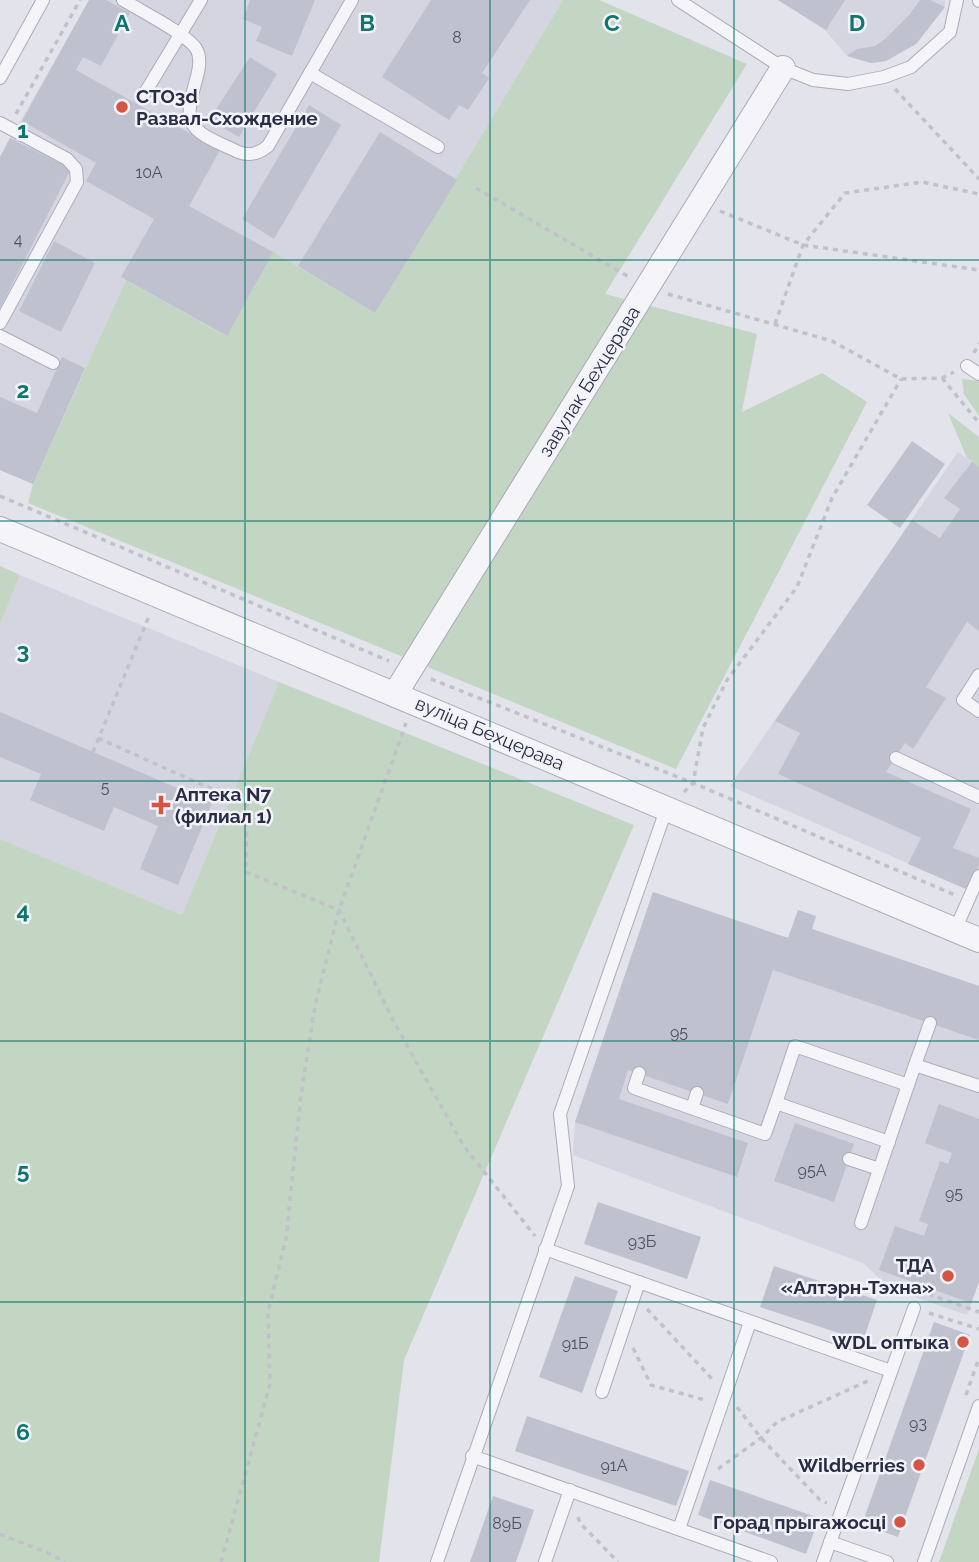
<svg xmlns="http://www.w3.org/2000/svg" width="979" height="1562" font-family="Raleway,sans-serif">
	<style>
		.built { fill: #d4d5e0 }
		.green { fill: #c3d5c3 }
		.building { fill: #bfc1ce }
		.lines { fill: none; stroke-linecap: round; stroke-linejoin: round }
		.service-casing { stroke: #aaacb9; stroke-width: 14 }
		.minor-casing { stroke: #aaacb9; stroke-width: 26 }
		.path { stroke: #c0c1ca; stroke-width: 3.5; stroke-dasharray: 5 5; stroke-linecap: butt }
		.service { stroke: #f5f5f9; stroke-width: 12 }
		.minor { stroke: #f5f5f9; stroke-width: 24 }
		.grid { fill: none; stroke: #0f766e; stroke-width: 2; stroke-opacity: 0.55 }
		.poi-dot { fill: #d45543; stroke: #f2f3f8; stroke-width: 2.5 }
		.labels { text-anchor: middle; stroke-width: 5; stroke-linejoin: round; paint-order: stroke }
		.number-label { font-size: 16px; fill: #4e5166 }
		.poi-label { font-size: 19px; font-weight: bold; fill: #292c44; stroke: #f2f3f8; text-anchor: end }
		.street-label { font-size: 19px; fill: #292c44; stroke: #f2f3f8 }
		.grid-label { font-size: 23px; text-anchor: middle; font-weight: bold; fill: #0f766e; stroke: #f2f3f8; stroke-width: 5; stroke-linejoin: round; paint-order: stroke }
	</style>
	<rect width="100%" height="100%" fill="#e2e3eb"/>
	<g class="built">
		<polygon points="89,0 563,0 375,313 227,336 126,280 33,484 0,470 0,157"/>
		<polygon points="778,0 945,0 945,7 916,44 886,61 871,63 847,56 825,30"/>
		<polygon points="958,452 979,467 979,894 730,786"/>
		<polygon points="20,575 279,682 182,915 0,839 0,624"/>
		<polygon points="653,892 788,938 798,910 816,916 812,929 979,986 979,1282 967,1315 891,1289 863,1263 573,1155 575,1122"/>
	</g>
	<g class="green">
		<polygon points="563,0 599,0 747,64 605,294 757,334 742,412 822,373 867,402 676,769 28,503 33,484 126,280 226,336 273,252 375,313"/>
		<polygon points="962,379 979,381 979,416 964,394"/>
		<polygon points="948,413 979,437 979,467 967,458"/>
		<polygon points="0,566 20,575 0,624"/>
		<polygon points="279,682 634,825 404,1360 379,1562 0,1562 0,839 182,915"/>
		<polygon points="979,1449 979,1562 939,1562"/>
	</g>
	<g class="building">
		<polygon points="89,0 106,0 130,13 101,66 83,57 76,70 220,150 189,206 273,252 227,336 121,277 154,219 86,181 96,163 22,121"/>
		<polygon points="250,0 315,0 292,56 256,41 262,27 243,19"/>
		<polygon points="431,0 530,0 482,73 489,78 468,110 459,105 449,120 382,77"/>
		<polygon points="778,0 845,0 826,30"/>
		<polygon points="920,0 930,0 945,7 916,44 886,61 871,63 847,56 857,49 875,46 886,38 909,15"/>
		<polygon points="250,57 277,74 239,137 209,120"/>
		<polygon points="309,105 341,125 274,239 242,219"/>
		<polygon points="380,132 457,180 375,313 298,266"/>
		<polygon points="10,138 71,169 0,308 0,157"/>
		<polygon points="54,241 95,263 61,332 19,311"/>
		<polygon points="62,357 85,368 33,484 0,470 0,397 37,413"/>
		<polygon points="912,441 945,464 900,528 867,505"/>
		<polygon points="972,462 979,467 979,631 967,622 926,687 946,698 913,749 905,743 886,772 971,809 953,848 979,858 979,865 968,890 908,864 921,838 778,774 800,733 775,721 912,520 940,538 960,509 944,498"/>
		<polygon points="0,712 212,803 178,885 140,869 158,826 114,807 104,831 30,800 41,774 0,757"/>
		<polygon points="653,892 788,938 798,910 816,916 812,929 979,986 979,1040 773,970 728,1104 628,1070 619,1099 748,1143 737,1177 575,1122"/>
		<polygon points="939,1104 979,1119 979,1282 971,1303 879,1270 895,1226 924,1236 928,1224 919,1221 940,1161 948,1164 952,1153 925,1143"/>
		<polygon points="795,1123 854,1144 834,1202 774,1181"/>
		<polygon points="598,1202 701,1237 687,1279 584,1244"/>
		<polygon points="774,1266 877,1300 863,1341 760,1307"/>
		<polygon points="575,1276 618,1291 582,1393 539,1377"/>
		<polygon points="934,1322 970,1335 898,1537 862,1524"/>
		<polygon points="527,1416 689,1471 676,1506 515,1451"/>
		<polygon points="710,1480 819,1518 806,1554 698,1515"/>
		<polygon points="493,1496 534,1510 516,1562 470,1562"/>
	</g>
	<g class="lines">
		<g class="service-casing">
			<g id="service">
				<path d="M 123,0 C 141,11 183,32 195,47 C 212,70 171,112 201,133 C 210,140 224,145 234,150 C 247,157 257,155 268,146 L 352,0"/>
				<polyline points="678,0 783,68 813,80 848,84 884,77 911,67 950,32 957,0"/>
				<polyline points="979,0 979,1"/>
				<polyline points="310,73 438,147"/>
				<polyline points="0,78 43,0"/>
				<polyline points="143,96 201,0"/>
				<polyline points="0,123 67,159 76,169 77,182 0,323"/>
				<polyline points="0,336 53,363"/>
				<polyline points="967,366 979,374"/>
				<polyline points="979,675 963,700 979,711"/>
				<polyline points="896,758 979,797"/>
				<polyline points="955,930 979,876"/>
				<polyline points="915,1065 930,1023"/>
				<polyline points="639,1073 634,1088 765,1134 776,1103 889,1142"/>
				<polyline points="776,1103 795,1046 908,1085 915,1065 979,1086"/>
				<polyline points="692,1108 697,1093"/>
				<polyline points="849,1159 879,1169"/>
				<polyline points="861,1223 908,1085"/>
				<polyline points="545,1249 891,1371"/>
				<polyline points="602,1392 639,1282"/>
				<polyline points="472,1456 771,1562"/>
				<polyline points="679,1529 750,1322"/>
				<polyline points="830,1542 887,1562"/>
				<polyline points="437,1562 568,1186 560,1114 667,807"/>
				<polyline points="545,1562 570,1490"/>
				<polyline points="823,1562 914,1308"/>
				<polyline points="924,1562 979,1406"/>
			</g>
		</g>
		<g class="minor-casing">
			<g id="minor">
				<polyline points="0,529 979,940"/>
				<polyline points="395,694 783,68"/>
			</g>
		</g>
		<g class="path">
			<polyline points="895,89 979,179"/>
			<polyline points="16,114 80,0"/>
			<polyline points="476,188 629,277"/>
			<polyline points="720,211 803,245 979,270"/>
			<polyline points="668,294 832,341 901,379 942,378 954,372"/>
			<polyline points="775,324 803,245 845,193 922,182 979,194"/>
			<polyline points="974,353 979,343"/>
			<polyline points="942,378 979,423"/>
			<polyline points="0,496 389,661"/>
			<polyline points="431,679 693,783 955,895"/>
			<polyline points="98,738 247,805 246,872 339,910 395,1024 463,1145 535,1236"/>
			<polyline points="93,752 149,616"/>
			<polyline points="684,792 693,783 703,728 727,680 797,587 832,498 901,379"/>
			<polyline points="900,1284 979,1312"/>
			<polyline points="647,1309 713,1380"/>
			<polyline points="929,1313 979,1329"/>
			<polyline points="633,1348 651,1385 705,1400"/>
			<polyline points="966,1395 979,1358"/>
			<polyline points="737,1407 761,1438 820,1500 827,1503"/>
			<polyline points="718,1469 761,1438 777,1422 870,1380"/>
			<polyline points="578,1517 580,1523 618,1562"/>
			<polyline points="0,1534 48,1553 65,1562"/>
			<polyline points="221,1562 270,1384 268,1312 286,1238 301,1095 315,1006 339,910 406,723"/>
		</g>
		<use href="#service" class="service"/>
		<use href="#minor" class="minor"/>
	</g>
	<path class="grid" d="M 245,0 L 245,1562M 490,0 L 490,1562M 734,0 L 734,1562M 0,260 L 979,260M 0,521 L 979,521M 0,781 L 979,781M 0,1041 L 979,1041M 0,1302 L 979,1302"/>
	<g class="poi-dot">
		<circle cx="122" cy="107" r="7"/>
		<path d="M157.5 794.5h7v7h7v7h-7v7h-7v-7h-7v-7h7z"/>
		<circle cx="948" cy="1276" r="7"/>
		<circle cx="963" cy="1342" r="7"/>
		<circle cx="919" cy="1465" r="7"/>
		<circle cx="900" cy="1522" r="7"/>
	</g>
	<g class="labels">
		<g class="number-label">
			<text x="457" y="43">8</text>
			<text x="149" y="178">10А</text>
			<text x="18" y="245">4</text>
			<text x="105" y="793">5</text>
			<text x="679" y="1038">95</text>
			<text x="812" y="1176">95А</text>
			<text x="954" y="1199">95</text>
			<text x="642" y="1247">93Б</text>
			<text x="575" y="1349">91Б</text>
			<text x="918" y="1429">93</text>
			<text x="614" y="1471">91А</text>
			<text x="507" y="1529">89Б</text>
		</g>
		<g class="poi-label">
			<text x="136" y="103" text-anchor="start">СТО3d<tspan x="136" dy="22">Развал-Схождение</tspan></text>
			<text x="175" y="801" text-anchor="start">Аптека N7<tspan x="175" dy="22">(филиал 1)</tspan></text>
			<text x="934" y="1272">ТДА<tspan x="934" dy="22">«Алтэрн-Тэхна»</tspan></text>
			<text x="949" y="1349">WDL оптыка</text>
			<text x="905" y="1472">Wildberries</text>
			<text x="886" y="1529">Горад прыгажосці</text>
		</g>
		<g class="street-label">
			<text transform="translate(589 381) rotate(-58)" y="7">завулак Бехцерава</text>
			<text transform="translate(490 733) rotate(23)" y="7">вуліца Бехцерава</text>
		</g>
	</g>
	<g class="grid-label">
		<text x="122" y="31">A</text>
		<text x="367" y="31">B</text>
		<text x="612" y="31">C</text>
		<text x="857" y="31">D</text>
		<text x="23" y="138">1</text>
		<text x="23" y="398">2</text>
		<text x="23" y="659">3</text>
		<text x="23" y="919">4</text>
		<text x="23" y="1179">5</text>
		<text x="23" y="1440">6</text>
	</g>
</svg>
